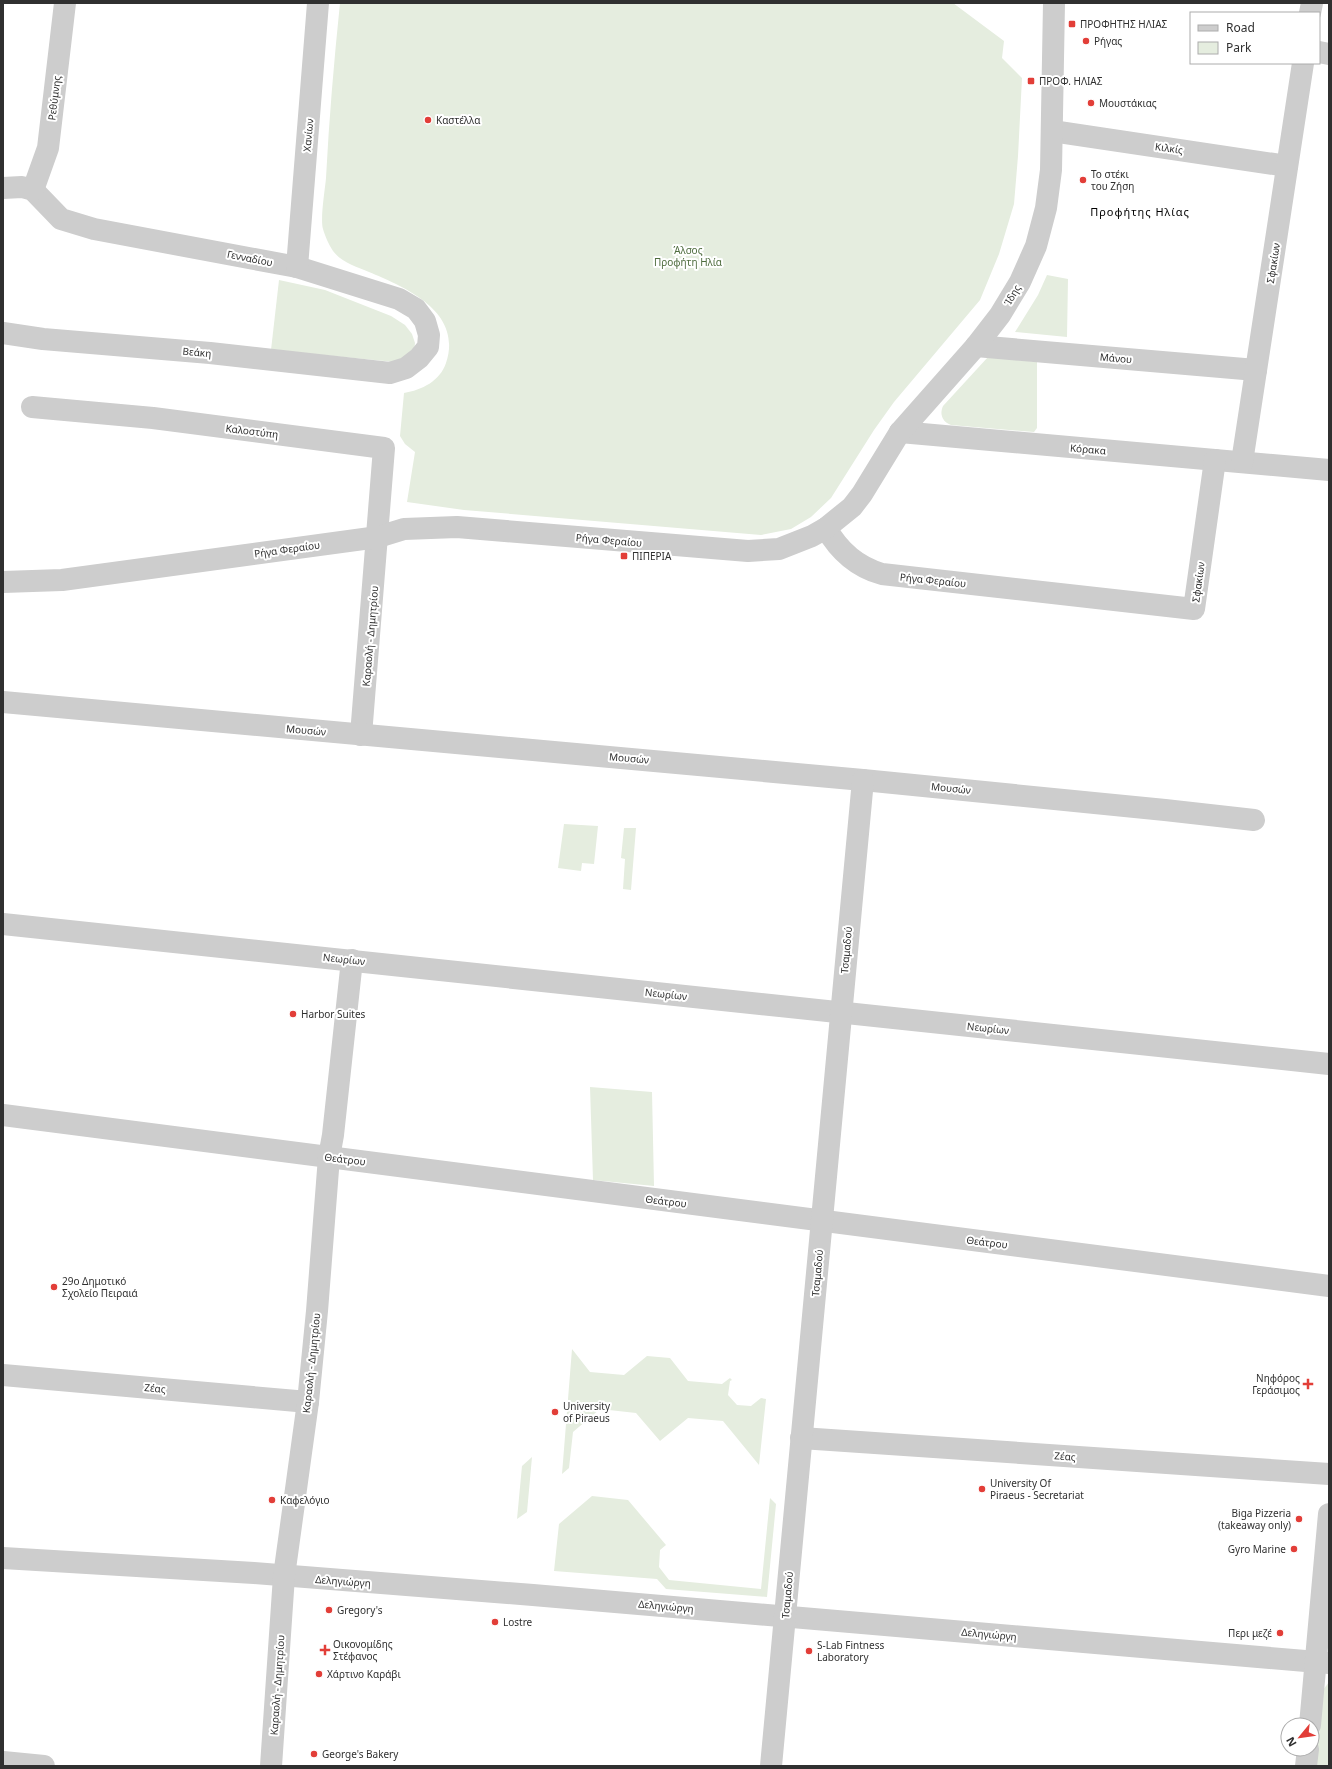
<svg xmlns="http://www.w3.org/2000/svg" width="1332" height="1769" font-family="'Noto Sans',sans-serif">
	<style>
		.green { fill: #e5eddf }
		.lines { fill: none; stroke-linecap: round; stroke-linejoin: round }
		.minor { stroke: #cdcdcd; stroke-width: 22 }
		.tertiary { stroke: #cdcdcd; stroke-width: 22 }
		.poi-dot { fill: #e23e38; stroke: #fff; stroke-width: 1.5 }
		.labels { text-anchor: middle; stroke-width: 4; stroke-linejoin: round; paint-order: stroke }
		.poi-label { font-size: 10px; fill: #303030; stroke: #fff; text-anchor: start }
		.street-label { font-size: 10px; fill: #303030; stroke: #fff }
		.park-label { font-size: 10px; fill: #4e6c3e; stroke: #fff }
		.neighbourhood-label { font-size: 11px; letter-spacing: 1px; fill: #000; stroke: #fff }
	</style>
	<rect width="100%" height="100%" fill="#fff"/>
	<g class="green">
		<path d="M 340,3 L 953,3 L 1004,41 L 1002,58 L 1022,78 L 1018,156 L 1014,204 L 999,254 L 980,300 L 894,402 L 874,430 L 831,498 L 811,517 L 791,529 L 761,535 L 464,510 L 407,502 L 415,452 L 405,444 L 400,436 L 404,393 C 422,390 440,381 446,363 C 463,312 407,288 369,272 C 357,267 341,262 333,251 C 329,245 325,236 323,229 C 320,219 325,190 326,178 C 329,119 334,61 340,3 Z"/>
		<polygon points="1047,275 1068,279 1067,337 1015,332 1038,295"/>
		<polygon points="279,280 325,290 391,316 405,325 412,334 415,343 414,352 395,362 271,350"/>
		<path d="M 988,357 L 1037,362 L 1037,428 L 1034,432 L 951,425 C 943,422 939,415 943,406 Z"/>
		<polygon points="564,824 598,826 594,864 582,863 581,871 558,868"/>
		<polygon points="624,828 636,828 631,890 623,889 625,859 621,858"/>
		<polygon points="590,1087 652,1092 654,1186 593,1180"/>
		<polygon points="572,1349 590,1372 624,1375 647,1356 670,1358 688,1381 722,1384 730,1378 732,1380 730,1381 728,1395 737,1405 751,1406 761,1398 766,1399 759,1465 723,1421 688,1418 660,1441 636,1413 600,1409 573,1432 569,1468 562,1474"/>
		<polygon points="532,1457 527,1512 517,1519 522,1466"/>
		<polygon points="592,1496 628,1500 666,1545 660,1550 659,1567 669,1580 761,1589 770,1498 776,1504 767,1597 666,1589 657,1579 554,1571 559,1524"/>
		<polygon points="1329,1682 1329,1766 1316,1766 1323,1690"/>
	</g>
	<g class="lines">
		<g class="minor">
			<polyline points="1310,13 1312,3"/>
			<polyline points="1319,52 1329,54"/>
			<polyline points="1052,131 1287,166"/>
			<polyline points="3,188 22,187 33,190 61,219 94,229 297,267 399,299 416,309 425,321 429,335 428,347 419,358 406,368 390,373 210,353 43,339 3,333"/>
			<polyline points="33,190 48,148 65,3"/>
			<polyline points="297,267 318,3"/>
			<polyline points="976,346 1256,370"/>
			<polyline points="32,407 153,418 384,448 361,735"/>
			<polyline points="900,432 1329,470"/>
			<polyline points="1242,462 1303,63"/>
			<path d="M 826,528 C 839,551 857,567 882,574 L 1194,609 L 1215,460"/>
			<polyline points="3,582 62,580 378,537 404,529 457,527 748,551 779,549 812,536 826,528 852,507 862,494 900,432 976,346 1000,315 1020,282 1036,246 1046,208 1051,170 1054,3"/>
			<polyline points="3,702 863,780 1165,810 1254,820"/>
			<polyline points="3,924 1329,1064"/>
			<polyline points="3,1115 1329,1286"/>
			<polyline points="3,1375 308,1402"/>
			<polyline points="801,1438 1329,1474"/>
			<polyline points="3,1558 254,1573 533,1595 1329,1663"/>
			<polyline points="3,1762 44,1766"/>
			<polyline points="271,1766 284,1576 308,1402 317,1311 329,1157 333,1135 352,960"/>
			<polyline points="771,1766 863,780"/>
		</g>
		<g class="tertiary">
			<polyline points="1310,1725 1329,1514"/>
			<polyline points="1306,1766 1308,1749"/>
		</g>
	</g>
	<g class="poi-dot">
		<rect x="1068" y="20" width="8" height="8" rx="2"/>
		<circle cx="1086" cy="41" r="4"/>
		<rect x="1027" y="77" width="8" height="8" rx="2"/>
		<circle cx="1091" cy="103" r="4"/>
		<circle cx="428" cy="120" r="4"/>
		<circle cx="1083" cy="180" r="4"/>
		<rect x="620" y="552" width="8" height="8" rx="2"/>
		<circle cx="293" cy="1014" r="4"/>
		<circle cx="54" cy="1287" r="4"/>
		<path d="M1306 1378h4v4h4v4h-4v4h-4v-4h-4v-4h4z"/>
		<circle cx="555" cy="1412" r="4"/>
		<circle cx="982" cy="1489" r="4"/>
		<circle cx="272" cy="1500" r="4"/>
		<circle cx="1299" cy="1519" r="4"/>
		<circle cx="1294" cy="1549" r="4"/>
		<circle cx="329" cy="1610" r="4"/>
		<circle cx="495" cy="1622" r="4"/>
		<circle cx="1280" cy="1633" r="4"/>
		<path d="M323 1644h4v4h4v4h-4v4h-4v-4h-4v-4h4z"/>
		<circle cx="809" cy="1651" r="4"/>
		<circle cx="319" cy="1674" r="4"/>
		<circle cx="314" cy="1754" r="4"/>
	</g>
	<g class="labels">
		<g class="poi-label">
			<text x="1080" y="28">ΠΡΟΦΗΤΗΣ ΗΛΙΑΣ</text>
			<text x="1094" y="45">Ρήγας</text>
			<text x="1039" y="85">ΠΡΟΦ. ΗΛΙΑΣ</text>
			<text x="1099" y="107">Μουστάκιας</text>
			<text x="436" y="124">Καστέλλα</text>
			<text x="1091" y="178">Το στέκι<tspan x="1091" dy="12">του Ζήση</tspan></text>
			<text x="632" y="560">ΠΙΠΕΡΙΑ</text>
			<text x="301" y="1018">Harbor Suites</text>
			<text x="62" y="1285">29ο Δημοτικό<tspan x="62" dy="12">Σχολείο Πειραιά</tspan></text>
			<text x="1300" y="1382" text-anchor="end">Νηφόρος<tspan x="1300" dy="12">Γεράσιμος</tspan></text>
			<text x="563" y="1410">University<tspan x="563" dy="12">of Piraeus</tspan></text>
			<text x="990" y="1487">University Of<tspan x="990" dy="12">Piraeus - Secretariat</tspan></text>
			<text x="280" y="1504">Καφελόγιο</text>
			<text x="1291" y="1517" text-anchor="end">Biga Pizzeria<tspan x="1291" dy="12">(takeaway only)</tspan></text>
			<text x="1286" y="1553" text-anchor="end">Gyro Marine</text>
			<text x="337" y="1614">Gregory's</text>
			<text x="503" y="1626">Lostre</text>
			<text x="1272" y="1637" text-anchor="end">Περι μεζέ</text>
			<text x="333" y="1648">Οικονομίδης<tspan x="333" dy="12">Στέφανος</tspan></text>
			<text x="817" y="1649">S-Lab Fintness<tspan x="817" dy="12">Laboratory</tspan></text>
			<text x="327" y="1678">Χάρτινο Καράβι</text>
			<text x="322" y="1758">George's Bakery</text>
		</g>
		<g class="street-label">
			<text transform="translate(54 98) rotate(-83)" y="4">Ρεθύμνης</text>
			<text transform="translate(308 135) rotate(-85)" y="4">Χανίων</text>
			<text transform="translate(1169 148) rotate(8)" y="4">Κιλκίς</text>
			<text transform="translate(250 258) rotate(11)" y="4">Γενναδίου</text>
			<text transform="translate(1273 263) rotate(-81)" y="4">Σφακίων</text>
			<text transform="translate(1012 295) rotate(-59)" y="4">Ίδης</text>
			<text transform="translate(197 352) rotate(5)" y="4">Βεάκη</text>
			<text transform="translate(1116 358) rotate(5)" y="4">Μάνου</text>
			<text transform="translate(252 431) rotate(7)" y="4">Καλοστύπη</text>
			<text transform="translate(1088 449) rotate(5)" y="4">Κόρακα</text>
			<text transform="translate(609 540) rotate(5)" y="4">Ρήγα Φεραίου</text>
			<text transform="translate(287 549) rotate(-8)" y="4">Ρήγα Φεραίου</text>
			<text transform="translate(933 580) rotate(6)" y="4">Ρήγα Φεραίου</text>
			<text transform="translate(1198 582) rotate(-82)" y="4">Σφακίων</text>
			<text transform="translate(370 636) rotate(-85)" y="4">Καραολή - Δημητρίου</text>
			<text transform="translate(306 730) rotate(5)" y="4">Μουσών</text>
			<text transform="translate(629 758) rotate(5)" y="4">Μουσών</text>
			<text transform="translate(951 788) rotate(6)" y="4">Μουσών</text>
			<text transform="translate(846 950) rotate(-85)" y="4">Τσαμαδού</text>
			<text transform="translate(344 959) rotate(6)" y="4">Νεωρίων</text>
			<text transform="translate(666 994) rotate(6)" y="4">Νεωρίων</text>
			<text transform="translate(988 1028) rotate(6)" y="4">Νεωρίων</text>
			<text transform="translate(345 1159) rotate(7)" y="4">Θεάτρου</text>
			<text transform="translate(666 1201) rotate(7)" y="4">Θεάτρου</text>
			<text transform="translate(987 1242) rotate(7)" y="4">Θεάτρου</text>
			<text transform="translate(817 1273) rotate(-85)" y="4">Τσαμαδού</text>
			<text transform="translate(311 1363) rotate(-84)" y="4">Καραολή - Δημητρίου</text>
			<text transform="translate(155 1388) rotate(5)" y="4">Ζέας</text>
			<text transform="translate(1065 1456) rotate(4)" y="4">Ζέας</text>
			<text transform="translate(343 1581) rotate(4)" y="4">Δεληγιώργη</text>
			<text transform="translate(787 1595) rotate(-85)" y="4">Τσαμαδού</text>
			<text transform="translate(666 1606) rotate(5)" y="4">Δεληγιώργη</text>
			<text transform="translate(989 1634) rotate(5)" y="4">Δεληγιώργη</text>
			<text transform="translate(277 1685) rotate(-86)" y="4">Καραολή - Δημητρίου</text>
		</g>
		<g class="park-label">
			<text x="688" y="254">Άλσος<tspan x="688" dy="12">Προφήτη Ηλία</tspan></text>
		</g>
		<g class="neighbourhood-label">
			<text x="1140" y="216">Προφήτης Ηλίας</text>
		</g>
	</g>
	<rect width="1332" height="1769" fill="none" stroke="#303030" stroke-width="8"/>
	<rect x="1190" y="12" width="130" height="52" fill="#ffffff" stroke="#acacac"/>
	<rect x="1198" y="25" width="20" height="6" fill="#cdcdcd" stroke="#acacac"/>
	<text x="1226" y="32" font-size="12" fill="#303030">Road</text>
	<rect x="1198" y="42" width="20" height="12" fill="#e5eddf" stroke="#acacac"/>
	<text x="1226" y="52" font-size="12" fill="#303030">Park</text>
	<g transform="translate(1300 1737) rotate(241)"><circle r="19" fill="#ffffff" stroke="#acacac"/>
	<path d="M0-3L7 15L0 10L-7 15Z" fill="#e23e38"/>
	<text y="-6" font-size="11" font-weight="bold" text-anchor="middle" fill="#303030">N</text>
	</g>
</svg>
